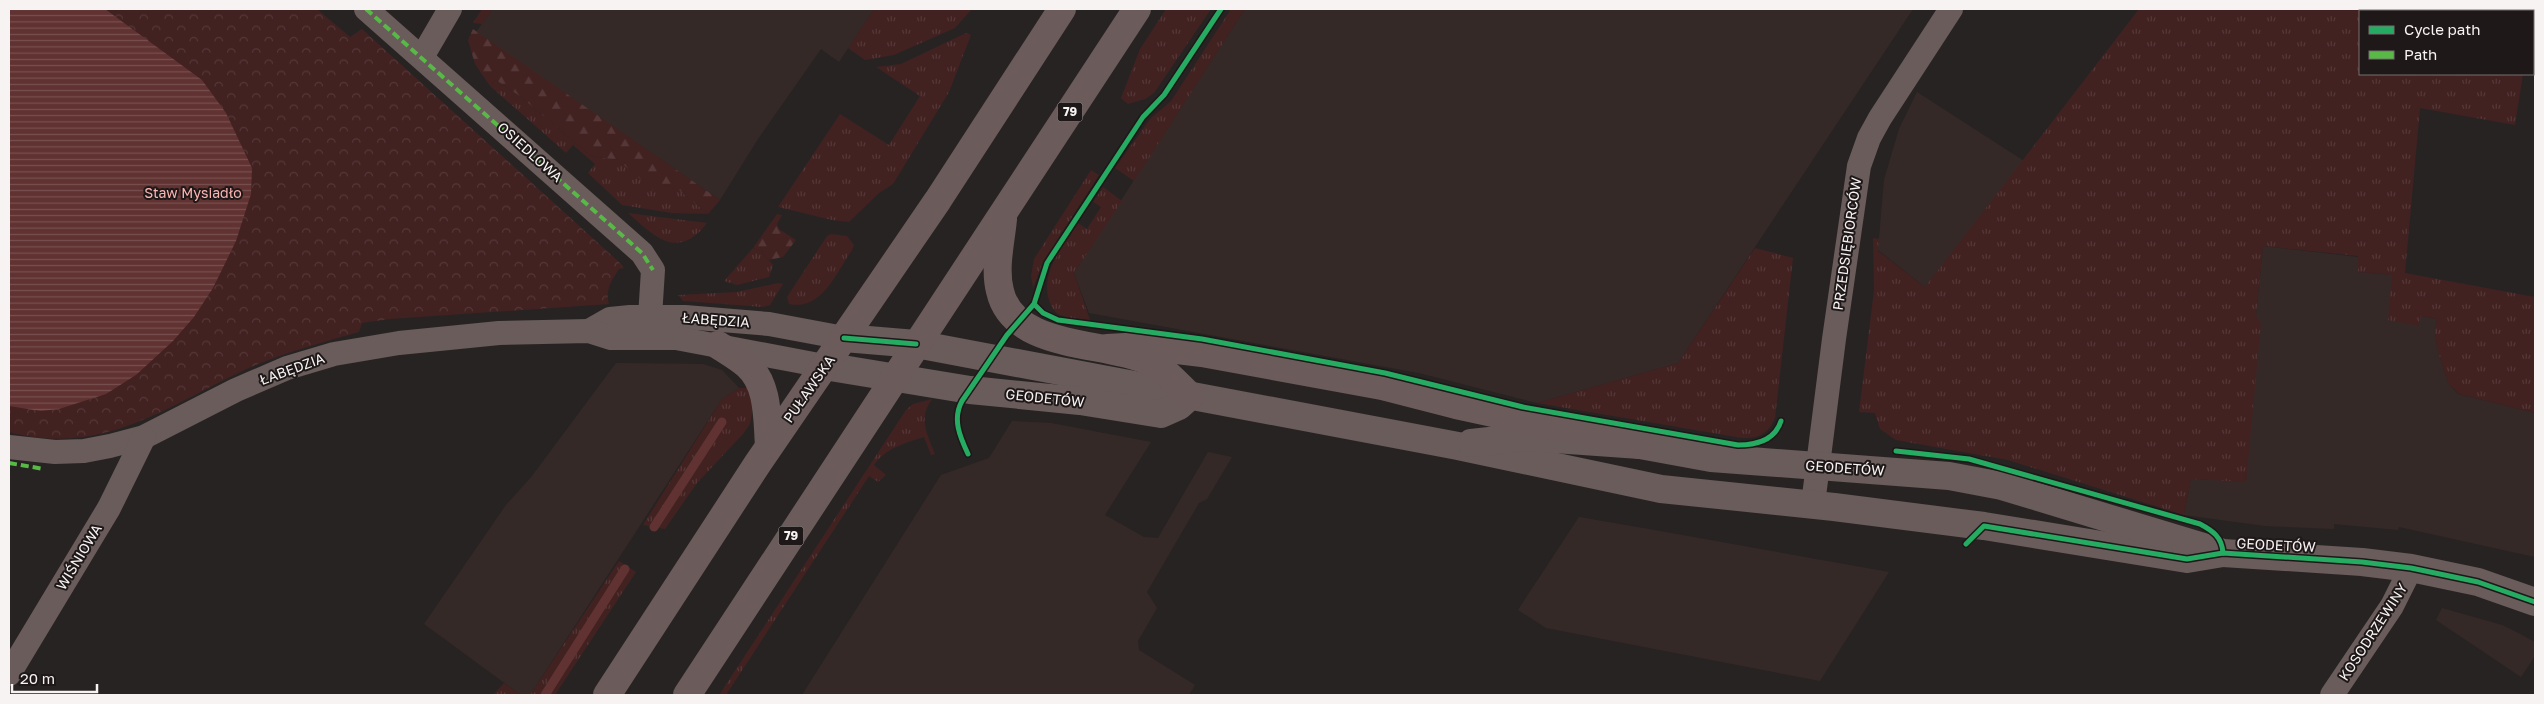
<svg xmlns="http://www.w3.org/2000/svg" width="2544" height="704" font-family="'Golos Text',sans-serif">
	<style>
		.built { fill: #352928 }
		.grass { fill: url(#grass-tufts) }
		.forest { fill: url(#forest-firs) }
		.park { fill: url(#park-crowns) }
		.water { fill: url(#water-rules) }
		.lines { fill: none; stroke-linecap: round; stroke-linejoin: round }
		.stream { stroke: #603231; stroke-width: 9 }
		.minor { stroke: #695c5b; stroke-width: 24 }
		.tertiary { stroke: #695c5b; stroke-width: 28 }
		.primary { stroke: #6b5c5b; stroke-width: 28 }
		.quiet { stroke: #58b947; stroke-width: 4; stroke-dasharray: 8 4; stroke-linecap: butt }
		.cycleway-casing { stroke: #1e1818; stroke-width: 8 }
		.cycleway { stroke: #26ab63; stroke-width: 5 }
		.labels { text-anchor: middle; stroke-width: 4; stroke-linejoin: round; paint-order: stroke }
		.shield { fill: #1e1818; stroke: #b6b1b1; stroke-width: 1 }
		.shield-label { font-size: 12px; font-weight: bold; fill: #f7f3f2 }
		.street-label { font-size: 14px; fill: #f7f3f2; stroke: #1e1818 }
		.park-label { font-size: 14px; fill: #fbb5b2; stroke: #1e1818 }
	</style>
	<defs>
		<pattern id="grass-tufts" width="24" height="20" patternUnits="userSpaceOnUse" patternTransform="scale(1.25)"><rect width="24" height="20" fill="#422121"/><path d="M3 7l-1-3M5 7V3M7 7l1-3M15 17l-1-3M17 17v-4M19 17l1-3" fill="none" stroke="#553737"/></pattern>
		<pattern id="forest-firs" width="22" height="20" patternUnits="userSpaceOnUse" patternTransform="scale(1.25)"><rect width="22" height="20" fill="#422121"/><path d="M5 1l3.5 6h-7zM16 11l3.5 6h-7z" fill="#553737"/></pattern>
		<pattern id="park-crowns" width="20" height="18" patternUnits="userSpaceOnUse" patternTransform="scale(1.25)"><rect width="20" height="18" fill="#422121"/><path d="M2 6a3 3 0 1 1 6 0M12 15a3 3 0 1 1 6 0" fill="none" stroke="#553737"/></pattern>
		<pattern id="water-rules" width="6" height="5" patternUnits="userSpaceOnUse" patternTransform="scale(1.25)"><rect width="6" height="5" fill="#603231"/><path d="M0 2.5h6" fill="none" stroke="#78504f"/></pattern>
	</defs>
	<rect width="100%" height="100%" fill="#272322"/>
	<g class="built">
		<polygon points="493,9 874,9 839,62 821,49 758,139 720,200 476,32"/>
		<polygon points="1245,9 1913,9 1678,363 1537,403 1419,373 1089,313 1074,273"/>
		<polygon points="1917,92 2024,161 1925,287 1878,250 1884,180 1899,129"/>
		<polygon points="2263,246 2358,257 2358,272 2392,275 2418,326 2421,316 2437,319 2435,332 2437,348 2448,383 2458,394 2535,413 2535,557 2399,527 2398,530 2334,524 2334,529 2265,526 2184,515 2191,479 2246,481 2256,315"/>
		<polygon points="616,363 703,364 722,370 739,388 722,399 530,695 521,695 424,624 506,505 532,476"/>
		<polygon points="1012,421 1051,423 1151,442 1105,515 1144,537 1158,538 1208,452 1232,457 1207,499 1199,503 1147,592 1157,608 1138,641 1139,650 1195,685 1189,695 802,695 941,475 989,458"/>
		<polygon points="1579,517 1643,528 1889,572 1820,681 1546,628 1518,610"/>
		<polygon points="2442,608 2502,625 2520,634 2535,642 2535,656 2521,677 2436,620"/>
	</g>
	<g class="grass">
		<polygon points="482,9 493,9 482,24 473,23"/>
		<polygon points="874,9 978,9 971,10 955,28 894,55 865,60 848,48"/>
		<polygon points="1166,9 1211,9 1154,93 1145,99 1128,104 1121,98 1140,49"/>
		<polygon points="1231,9 1245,9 1134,181 1115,168 1150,119 1171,101"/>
		<polygon points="2139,9 2532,9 2532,11 2360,11 2360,74 2523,74 2515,125 2420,108 2405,273 2535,297 2535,413 2459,394 2448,383 2437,348 2435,332 2437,319 2421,316 2419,326 2388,320 2392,275 2358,272 2358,256 2263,246 2256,315 2261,324 2246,482 2191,479 2184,515 2008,460 1896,440 1880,429 1875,413 1859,412 1874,290 1873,238 1879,239 1878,251 1925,287"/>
		<polygon points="966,33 971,35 949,92 893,184 879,193 849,222 832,220 778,207 840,114 889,145 920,96 876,67 901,64"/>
		<polygon points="496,80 521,97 591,156 618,160 658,193 665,185 679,190 708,214 672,213 622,205 588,173 595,164 573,145 566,153 490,86"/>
		<polygon points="1091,170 1099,175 1043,262 1033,288 1031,276 1034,259"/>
		<path d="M 1103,187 L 1122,201 L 1074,273 L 1090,320 C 1081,319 1068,319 1060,315 C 1054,312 1051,306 1049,300 C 1040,271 1064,246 1078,223 L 1087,229 L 1101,207 L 1093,202 Z"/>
		<path d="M 628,213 L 707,223 C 678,261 655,237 628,213 Z"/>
		<path d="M 831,234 L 847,236 L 854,245 L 852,250 C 836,273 822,311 789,304 L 787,297 L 827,236 Z"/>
		<polygon points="753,248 762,252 773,265 769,277 737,285 724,281"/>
		<path d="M 1755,248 L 1793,258 L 1775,418 C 1769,433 1759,439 1742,438 L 1537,403 L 1678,363 Z"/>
		<polygon points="778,283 783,284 770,305 763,307 683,301 678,295 737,292"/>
		<polygon points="739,388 748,388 753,407 750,424 743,434 697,483 665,529 643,525 722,399"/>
		<path d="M 932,399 C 918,418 927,434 935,454 L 931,455 L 924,437 C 905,443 886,448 874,465 L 886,475 L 878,482 L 869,476 L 726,695 L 719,695 L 906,410 L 913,404 Z"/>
		<polygon points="619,561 636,572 555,695 530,695"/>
		<polygon points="504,683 521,695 493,695"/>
	</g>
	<g class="forest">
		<polygon points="473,29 720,200 708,214 679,190 665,185 658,194 618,160 591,156 521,97 496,80 490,86 475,64 468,40"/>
		<polygon points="777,214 782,215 777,224 779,229 796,240 783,257 769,260 762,252 753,248"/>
	</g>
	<path class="park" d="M 9,9 L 317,9 L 350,37 L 362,29 L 619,262 L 624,268 L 619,269 C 611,281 605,290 609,304 L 390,319 L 362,323 L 359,332 C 317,344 275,355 236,374 C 160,411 99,456 9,432 Z"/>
	<polygon class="water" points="9,9 105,9 202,80 226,113 252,168 251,194 236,241 213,288 194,317 173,341 136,375 106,394 59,409 41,411 9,406"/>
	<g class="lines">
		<g class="stream">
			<polyline points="654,527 722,422"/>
			<polyline points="545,695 625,569"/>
		</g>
		<g class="minor">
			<polyline points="366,9 642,253 653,270 650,317"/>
			<polyline points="422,57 450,9"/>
			<polyline points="589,331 610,319 630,317 685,317 769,324 844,338"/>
			<polyline points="9,447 55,452 84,451 110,446 144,437 236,390 287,368 334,354 399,343 499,333 589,331 611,338 676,338 824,366"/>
			<polyline points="1813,504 1834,339 1859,166 1869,138 1880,118 1951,9"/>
			<polyline points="9,674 109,508 144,437"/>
			<polyline points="2332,695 2392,606 2411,568"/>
		</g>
		<g class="tertiary">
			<polyline points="844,338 916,344 1458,446 1661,489 1834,507 1984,526 2187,559 2223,553"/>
			<polyline points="824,366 970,390 1080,401 1161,414 1179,406 1190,396"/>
			<polyline points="1471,443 1526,437 1640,445 1711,458 1949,476 2002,486 2223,553 2362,562 2411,568 2478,582 2535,602"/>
		</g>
		<g class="primary">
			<path d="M 1003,219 C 1001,241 994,268 1000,291 C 1013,349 1101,341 1146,360 C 1164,368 1176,383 1190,396"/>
			<path d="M 718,345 C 727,351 738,357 747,365 C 769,384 767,419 769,446"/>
			<polyline points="1107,348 1144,346 1202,353 1382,386 1456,405 1640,445"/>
			<polyline points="607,695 758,463 938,200 1062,9"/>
			<polyline points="687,695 1137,9"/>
		</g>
		<g class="quiet">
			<polyline points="366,9 642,253 653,270"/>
			<polyline points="9,463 44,469"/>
		</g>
		<g class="cycleway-casing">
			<g id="cycleway">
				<path d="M 1034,304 L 1043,313 L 1058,320 L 1202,339 L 1385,373 L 1523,407 L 1738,445 C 1757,445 1775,440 1781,421"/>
				<polyline points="844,338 916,344"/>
				<path d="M 1896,451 L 1969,459 L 2200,524 C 2213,531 2222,537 2223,553"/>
				<path d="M 968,454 C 960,437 952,419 962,401 L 1007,335 L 1034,304 L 1047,263 L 1143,117 L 1164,95 L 1221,9"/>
				<polyline points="1966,544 1984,526 2187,559 2223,553 2362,562 2411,568 2478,582 2535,602"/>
			</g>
		</g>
		<use href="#cycleway" class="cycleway"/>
	</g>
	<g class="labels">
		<g class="shield">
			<rect x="1057.5" y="102.5" width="25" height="19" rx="4"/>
			<rect x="778.5" y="526.5" width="25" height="19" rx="4"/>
		</g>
		<g class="shield-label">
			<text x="1070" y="116">79</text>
			<text x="791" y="540">79</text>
		</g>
		<g class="street-label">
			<text transform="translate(530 152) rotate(42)" y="5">OSIEDLOWA</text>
			<text transform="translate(1847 244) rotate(-82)" y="5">PRZEDSIĘBIORCÓW</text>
			<text transform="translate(716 320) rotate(4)" y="5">ŁABĘDZIA</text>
			<text transform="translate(292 369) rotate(-20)" y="5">ŁABĘDZIA</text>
			<text transform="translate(809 389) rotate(-55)" y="5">PUŁAWSKA</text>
			<text transform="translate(1045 398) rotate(6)" y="5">GEODETÓW</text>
			<text transform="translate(1845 468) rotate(4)" y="5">GEODETÓW</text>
			<text transform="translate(2276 545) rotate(3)" y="5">GEODETÓW</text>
			<text transform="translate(79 557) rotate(-59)" y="5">WIŚNIOWA</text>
			<text transform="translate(2373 632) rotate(-57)" y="5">KOSODRZEWINY</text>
		</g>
		<g class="park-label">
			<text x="193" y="198">Staw Mysiadło</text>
		</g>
	</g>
	<rect width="2544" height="704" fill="none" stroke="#f7f3f2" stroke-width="20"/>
	<rect x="2359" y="10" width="175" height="65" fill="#1e1818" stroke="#75706f"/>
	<rect x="2369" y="26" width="25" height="8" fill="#26ab63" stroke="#75706f"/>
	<text x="2404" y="35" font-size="15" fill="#f7f3f2">Cycle path</text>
	<rect x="2369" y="51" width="25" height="8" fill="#58b947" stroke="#75706f"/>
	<text x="2404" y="60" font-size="15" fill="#f7f3f2">Path</text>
	<path d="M12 684v8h85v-8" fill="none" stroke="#f7f3f2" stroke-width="2.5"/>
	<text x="20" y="684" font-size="15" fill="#f7f3f2" stroke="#1e1818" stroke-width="4" paint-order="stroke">20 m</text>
</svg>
